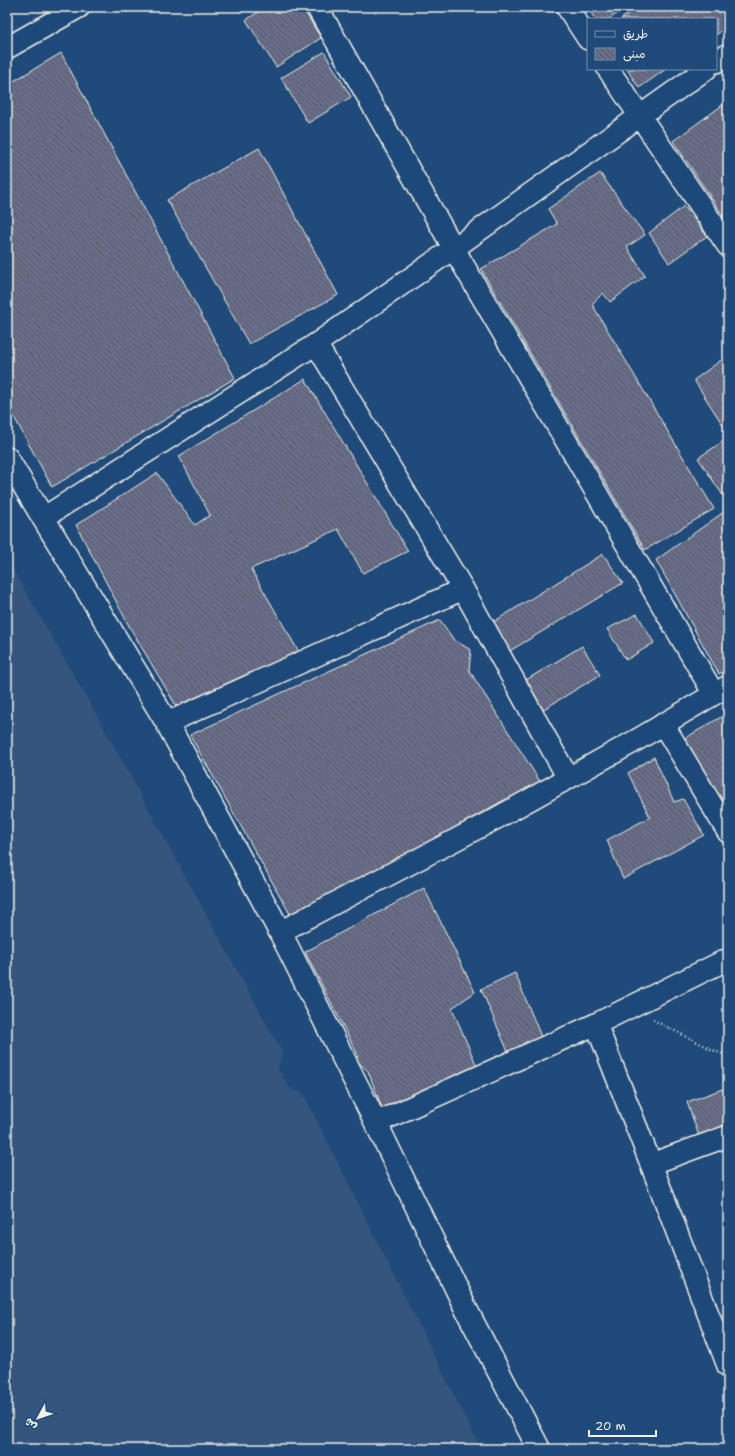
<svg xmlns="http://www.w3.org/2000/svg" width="735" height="1456" font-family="'Shantell Sans','Playpen Sans Arabic',sans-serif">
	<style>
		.built { fill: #35557e }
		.building { fill: url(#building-back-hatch); stroke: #f4f1e8 }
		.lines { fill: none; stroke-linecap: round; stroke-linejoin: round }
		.street-casing { stroke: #f4f1e8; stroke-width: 24 }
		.secondary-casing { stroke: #f4f1e8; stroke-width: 25 }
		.path { stroke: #f4f1e8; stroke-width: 2.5; stroke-dasharray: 1 3; stroke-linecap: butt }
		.street { stroke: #1f4a7a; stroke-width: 21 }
		.secondary { stroke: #1f4a7a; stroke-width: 22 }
	</style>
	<defs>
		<pattern id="building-back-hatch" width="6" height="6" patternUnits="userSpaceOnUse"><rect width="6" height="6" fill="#676e89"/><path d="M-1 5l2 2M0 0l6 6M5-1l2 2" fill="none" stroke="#565964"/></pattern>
	</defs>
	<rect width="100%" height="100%" fill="#1f4a7a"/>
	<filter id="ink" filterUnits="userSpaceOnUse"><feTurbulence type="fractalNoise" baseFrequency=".025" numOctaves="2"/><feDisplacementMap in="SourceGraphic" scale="8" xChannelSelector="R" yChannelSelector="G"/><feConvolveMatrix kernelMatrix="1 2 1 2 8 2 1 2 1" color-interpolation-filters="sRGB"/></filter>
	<g filter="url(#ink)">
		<polygon class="built" points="7,559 100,721 282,1052 278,1069 291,1089 303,1093 481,1449 7,1449"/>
		<g class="building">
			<polygon points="266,7 302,7 321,38 276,67 246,20"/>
			<polygon points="587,7 627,7 609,19 595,19"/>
			<polygon points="638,7 728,7 728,26 716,35 716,19 621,19"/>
			<polygon points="324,52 351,97 308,123 281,78"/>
			<polygon points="61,53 235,378 52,487 7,404 7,85"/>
			<polygon points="627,69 666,69 639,88"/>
			<polygon points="728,101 728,223 673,141"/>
			<polygon points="259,148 338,295 249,344 167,200"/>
			<polygon points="600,173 645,235 627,247 645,276 610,302 603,293 592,304 714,509 645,550 481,269 557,224 548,209"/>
			<polygon points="684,206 707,236 669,263 649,233"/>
			<polygon points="728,355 728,433 694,380"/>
			<polygon points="305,379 408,551 363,573 338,529 251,569 300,654 178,709 129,626 76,525 157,473 195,525 210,515 179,456"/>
			<polygon points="728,438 728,503 698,458"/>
			<polygon points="728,509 728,669 719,674 656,560"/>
			<polygon points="603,554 623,583 508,652 490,624"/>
			<polygon points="637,614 654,643 626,660 607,629"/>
			<polygon points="440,620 454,640 471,650 469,670 541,783 513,803 506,799 366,877 290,914 190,735"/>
			<polygon points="582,646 600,675 539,712 521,683"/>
			<polygon points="728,713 728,814 680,741"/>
			<polygon points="654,757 674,802 683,799 704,835 623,879 607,840 650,817 628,773"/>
			<polygon points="424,888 475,992 452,1008 478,1069 382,1108 368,1071 356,1060 358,1055 305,952"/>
			<polygon points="515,973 542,1039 529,1046 527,1041 509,1054 481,989"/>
			<polygon points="728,1087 728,1129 700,1139 687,1102"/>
		</g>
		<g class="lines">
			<g class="street-casing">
				<g id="street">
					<polyline points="317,7 454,249 714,694"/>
					<polyline points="567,7 588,39"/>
					<polyline points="7,48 79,7"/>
					<polyline points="716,62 728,54"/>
					<polyline points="608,69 728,246"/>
					<polyline points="316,344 463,589 568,778"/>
					<polyline points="43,518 316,344 467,239 706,69"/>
					<polyline points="167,723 463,589"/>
					<polyline points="663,724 728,832"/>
					<polyline points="280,932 495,819 635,741 728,686"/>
					<polyline points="596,1024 651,1164 728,1366"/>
					<polyline points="376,1123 596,1024 728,959"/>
					<polyline points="651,1164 728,1136"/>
				</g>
			</g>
			<g class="secondary-casing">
				<polyline id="secondary" points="7,458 167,723 280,932 376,1123 467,1311 539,1449"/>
			</g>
			<polyline class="path" points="653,1020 715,1051 728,1056"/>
			<use href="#street" class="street"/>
			<use href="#secondary" class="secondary"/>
		</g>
	</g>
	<rect width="735" height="1456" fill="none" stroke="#1f4a7a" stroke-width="24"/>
	<rect x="12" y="12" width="711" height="1432" fill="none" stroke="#f4f1e8" stroke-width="1.5" filter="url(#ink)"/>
	<rect x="587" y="18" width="130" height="52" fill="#1f4a7a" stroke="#748da6"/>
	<rect x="595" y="31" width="20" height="6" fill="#1f4a7a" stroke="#748da6"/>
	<text x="623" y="38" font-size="12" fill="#f4f1e8">طريق</text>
	<rect x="595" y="48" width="20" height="12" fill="url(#building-back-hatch)" stroke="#748da6"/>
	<text x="623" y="58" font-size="12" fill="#f4f1e8">مبنى</text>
	<g transform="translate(38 1418) rotate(230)" stroke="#1f4a7a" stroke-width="3" paint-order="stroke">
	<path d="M0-3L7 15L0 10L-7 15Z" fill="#f4f1e8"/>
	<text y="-6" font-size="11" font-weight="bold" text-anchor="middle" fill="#f4f1e8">ش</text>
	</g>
	<path d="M589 1430v6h67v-6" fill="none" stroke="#f4f1e8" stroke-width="2"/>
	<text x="595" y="1430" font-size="12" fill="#f4f1e8" stroke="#1f4a7a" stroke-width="3" paint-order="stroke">20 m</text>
</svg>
